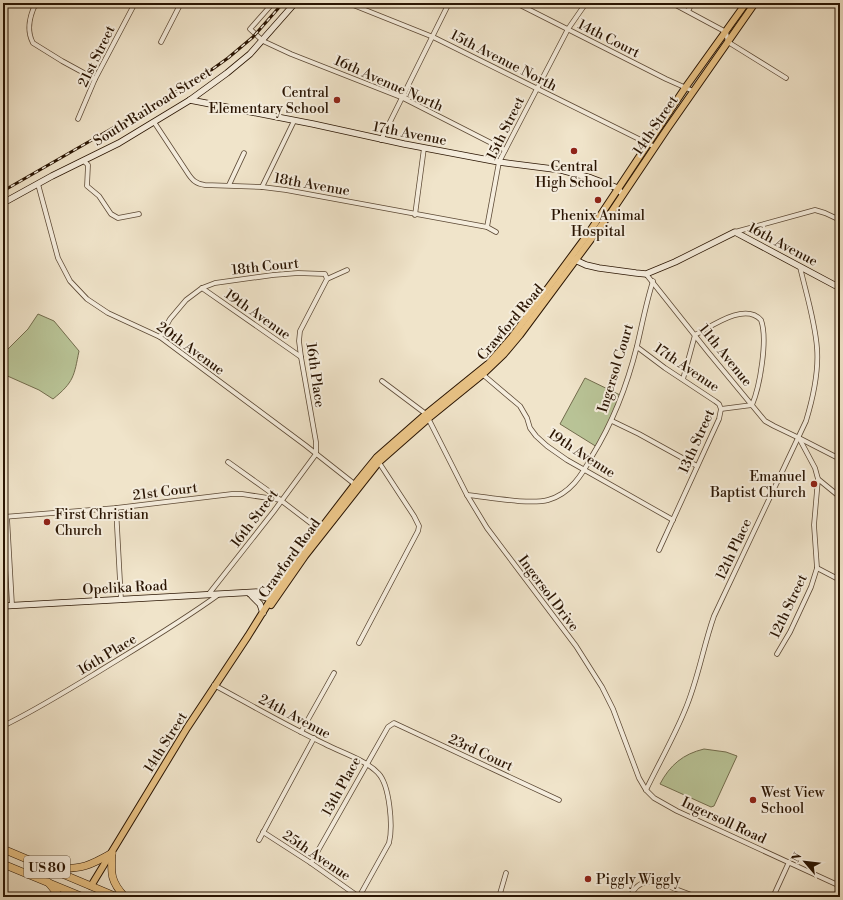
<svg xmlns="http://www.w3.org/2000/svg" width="843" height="900" font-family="'Libre Bodoni',serif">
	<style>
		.green { fill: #b9c497; stroke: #726c4d }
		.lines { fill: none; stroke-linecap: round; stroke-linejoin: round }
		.street-casing { stroke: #5c4935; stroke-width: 5.5 }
		.secondary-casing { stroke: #2a1503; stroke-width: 7 }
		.primary-casing { stroke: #2a1503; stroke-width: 8 }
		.highway-casing { stroke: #2a1503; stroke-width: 8 }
		.street { stroke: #f5eddd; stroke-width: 4 }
		.secondary { stroke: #f5eddd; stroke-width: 5.5 }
		.primary { stroke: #e8c285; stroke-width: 6 }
		.highway { stroke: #e8c285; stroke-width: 7 }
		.rail-casing { stroke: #2a1503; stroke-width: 3 }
		.rail { stroke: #f5eddd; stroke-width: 1.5; stroke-dasharray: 4.5; stroke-linecap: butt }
		.poi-dot { fill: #8f2418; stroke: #f5eddd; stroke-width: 1.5 }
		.labels { text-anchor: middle; stroke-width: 4; stroke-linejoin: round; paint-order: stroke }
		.shield { fill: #f5eddd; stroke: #675644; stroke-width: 1 }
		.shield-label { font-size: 13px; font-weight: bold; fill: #2a1503 }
		.street-label { font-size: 14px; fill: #2a1503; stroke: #f5eddd }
		.poi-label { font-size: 14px; fill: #2a1503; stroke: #f5eddd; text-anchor: start }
	</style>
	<rect width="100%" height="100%" fill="#f0e4ca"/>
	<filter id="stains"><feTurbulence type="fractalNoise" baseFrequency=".005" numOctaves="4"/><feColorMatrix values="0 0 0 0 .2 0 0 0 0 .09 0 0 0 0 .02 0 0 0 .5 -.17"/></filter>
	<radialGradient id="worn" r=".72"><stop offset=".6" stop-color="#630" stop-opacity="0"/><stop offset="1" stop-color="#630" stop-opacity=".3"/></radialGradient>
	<g class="green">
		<path d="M 38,314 L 54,321 L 79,351 C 74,376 74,382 53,399 L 39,390 L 3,374 L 3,354 L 28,329 Z"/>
		<polygon points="585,378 620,395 610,420 597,447 560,424"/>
		<path d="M 704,749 L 726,752 L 737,756 L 714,806 L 711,807 L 660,784 C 670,765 683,754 704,749 Z"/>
	</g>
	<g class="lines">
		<g class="street-casing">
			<g id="street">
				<path d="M 36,3 C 30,15 26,30 33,43 L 62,61 L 95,79"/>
				<polyline points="127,3 133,5"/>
				<polyline points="273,3 250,29 263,41 291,54 403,98 505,150"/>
				<polyline points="348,3 433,37 655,147"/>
				<polyline points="516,3 666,79 693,91"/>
				<polyline points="672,3 726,32 728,42 786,78"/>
				<polyline points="688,11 692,3"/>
				<polyline points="161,42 181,3"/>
				<polyline points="78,119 95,79 135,3"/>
				<path d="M 154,122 L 187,172 C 192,180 196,184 205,185 L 262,187 L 286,190 L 487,227 L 496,232"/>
				<polyline points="381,140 449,3"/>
				<polyline points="84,161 88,165 87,186 99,196 111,214 118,218 139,214"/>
				<polyline points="38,184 58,258 70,281 87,299 108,313 160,337 305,445 357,486"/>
				<polyline points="229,185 244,153"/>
				<polyline points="262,187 294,121"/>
				<polyline points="415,215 424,148"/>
				<polyline points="487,227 499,162 568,29 586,3"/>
				<polyline points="735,232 815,210 825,213 840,220"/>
				<polyline points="646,274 708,352 765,421 774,426 799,438 840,459"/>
				<polyline points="202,288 301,357"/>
				<polyline points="160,337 170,319 186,300 202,288 215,283 273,275 298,273 325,274 327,279"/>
				<polyline points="637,347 665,368 715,401 719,404 721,409 719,419 659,550"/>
				<polyline points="481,373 520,406 527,418 530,428 536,436 547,446 567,460 673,520"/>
				<path d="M 683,379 L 695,335 C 712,326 745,302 761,320 C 768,339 760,386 752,405"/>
				<polyline points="382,381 426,414 467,495 487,528 576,646 602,687 613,709 639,778 646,790 654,798 677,811 840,886"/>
				<polyline points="721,409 752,405"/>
				<polyline points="612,421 639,434 697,466"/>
				<polyline points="799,438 815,468 818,479 840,497"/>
				<polyline points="228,462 270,492 321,531"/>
				<path d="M 467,495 C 488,497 529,505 548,500 C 570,494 582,475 592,456 C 613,422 627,386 637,346 C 642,325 646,303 653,281"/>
				<polyline points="116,508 121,600"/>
				<polyline points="3,517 116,508 232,494 242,494 281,500"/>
				<polyline points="7,517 12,605"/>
				<polyline points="817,568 840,580"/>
				<polyline points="208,595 274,511 316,454 316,442 301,357 299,341 300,331 327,279 347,270"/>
				<polyline points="359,643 418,531 419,526 414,516 378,461"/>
				<polyline points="777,654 790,632 811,587 817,568 814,525 818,479"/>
				<path d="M 214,685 C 251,705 287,726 325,744 C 340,752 366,760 378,773 C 390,785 393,827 389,843 L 359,897"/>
				<path d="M 3,726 C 34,711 63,693 93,675 C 135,649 178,624 218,595"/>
				<polyline points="301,732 334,673"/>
				<path d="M 646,790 C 659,763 674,737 685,710 C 698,680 703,647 714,616 L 806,421 C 813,398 819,373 817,348 C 815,321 806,293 800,267"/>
				<polyline points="263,832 311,863 359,897"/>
				<polyline points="259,840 314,738"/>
				<polyline points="311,863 388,727 394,723 559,800"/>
				<polyline points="499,897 506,873"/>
				<path d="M 630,897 C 640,875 655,882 673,888 C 681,891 689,894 697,897"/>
				<polyline points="773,897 789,862"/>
			</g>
		</g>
		<g class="secondary-casing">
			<g id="secondary">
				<polyline points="190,100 313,124 404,144 499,162 561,170 591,178 615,187 623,194"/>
				<polyline points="3,203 52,176 119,143 190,100 227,73 250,54 295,3"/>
				<polyline points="573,259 586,265 599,268 636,273 646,274 675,262 735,232 840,288"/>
				<polyline points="263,592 279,584"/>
				<polyline points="250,594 268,598 275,597"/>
				<polyline points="252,596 260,604 263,613"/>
				<polyline points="3,606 256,592 269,594 276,597"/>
			</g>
		</g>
		<g class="primary-casing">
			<g id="primary">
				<polyline points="271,605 305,556 379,462 429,418 482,375 504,354 520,335 612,211 667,129 755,3"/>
				<polyline points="91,886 187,728 248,636 289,570 355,484 377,457 426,414 489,363 511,338 588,234 685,88 746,3"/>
			</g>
		</g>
		<g class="highway-casing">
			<g id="highway">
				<polyline points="3,849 117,897"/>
				<path d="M 112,853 C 111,873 110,881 125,897"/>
				<polyline points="3,864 83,897"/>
				<path d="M 56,868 C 81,870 91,865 112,853"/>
				<polyline points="48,882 60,897"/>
			</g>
		</g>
		<use href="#street" class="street"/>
		<use href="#secondary" class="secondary"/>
		<use href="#primary" class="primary"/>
		<use href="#highway" class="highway"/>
		<g class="rail-casing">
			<polyline id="rail" points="3,191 200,78 228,58 253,37 283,3"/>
		</g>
		<use href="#rail" class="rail"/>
	</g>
	<g class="poi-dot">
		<circle cx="337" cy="100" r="4"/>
		<circle cx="574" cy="151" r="4"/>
		<circle cx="598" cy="200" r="4"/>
		<circle cx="814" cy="484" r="4"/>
		<circle cx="47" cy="522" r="4"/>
		<circle cx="753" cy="800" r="4"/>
		<circle cx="588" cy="879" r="4"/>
	</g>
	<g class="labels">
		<rect class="shield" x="24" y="856" width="46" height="22" rx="3"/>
		<g class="shield-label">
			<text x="47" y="872">US 80</text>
		</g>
		<g class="street-label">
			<text transform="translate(609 38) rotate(27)" y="5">14th Court</text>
			<text transform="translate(96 56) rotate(-64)" y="5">21st Street</text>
			<text transform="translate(504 60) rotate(27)" y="5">15th Avenue North</text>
			<text transform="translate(389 83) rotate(24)" y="5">16th Avenue North</text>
			<text transform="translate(152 106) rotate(-32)" y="5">South Railroad Street</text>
			<text transform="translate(655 125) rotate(-56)" y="5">14th Street</text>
			<text transform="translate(505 128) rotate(-64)" y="5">15th Street</text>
			<text transform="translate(410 133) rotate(11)" y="5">17th Avenue</text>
			<text transform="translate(312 184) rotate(10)" y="5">18th Avenue</text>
			<text transform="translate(783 244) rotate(28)" y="5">16th Avenue</text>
			<text transform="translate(265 266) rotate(-6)" y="5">18th Court</text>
			<text transform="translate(258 314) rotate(35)" y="5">19th Avenue</text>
			<text transform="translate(510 322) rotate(-50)" y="5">Crawford Road</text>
			<text transform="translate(191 348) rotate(36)" y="5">20th Avenue</text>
			<text transform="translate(726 355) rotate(51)" y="5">11th Avenue</text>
			<text transform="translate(687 367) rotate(34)" y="5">17th Avenue</text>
			<text transform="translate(615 368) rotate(-73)" y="5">Ingersol Court</text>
			<text transform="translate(316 375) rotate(82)" y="5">16th Place</text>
			<text transform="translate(696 441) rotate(-66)" y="5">13th Street</text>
			<text transform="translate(582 453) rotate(33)" y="5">19th Avenue</text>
			<text transform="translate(165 491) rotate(-7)" y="5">21st Court</text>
			<text transform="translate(254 518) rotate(-53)" y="5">16th Street</text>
			<text transform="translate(733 549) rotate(-65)" y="5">12th Place</text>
			<text transform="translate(289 558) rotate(-54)" y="5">Crawford Road</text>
			<text transform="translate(125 587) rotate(-3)" y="5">Opelika Road</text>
			<text transform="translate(549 593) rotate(53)" y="5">Ingersol Drive</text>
			<text transform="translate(788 606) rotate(-65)" y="5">12th Street</text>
			<text transform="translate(107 654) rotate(-31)" y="5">16th Place</text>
			<text transform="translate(295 716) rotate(28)" y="5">24th Avenue</text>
			<text transform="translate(165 742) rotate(-58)" y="5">14th Street</text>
			<text transform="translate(481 752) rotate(25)" y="5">23rd Court</text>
			<text transform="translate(341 786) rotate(-61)" y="5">13th Place</text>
			<text transform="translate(724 820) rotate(25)" y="5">Ingersoll Road</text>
			<text transform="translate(317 855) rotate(34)" y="5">25th Avenue</text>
		</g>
		<g class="poi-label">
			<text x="329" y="97" text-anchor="end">Central<tspan x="329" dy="16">Elementary School</tspan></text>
			<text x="574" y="171" text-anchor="middle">Central<tspan x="574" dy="16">High School</tspan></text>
			<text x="598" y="220" text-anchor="middle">Phenix Animal<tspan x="598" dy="16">Hospital</tspan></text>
			<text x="806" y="481" text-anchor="end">Emanuel<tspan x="806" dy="16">Baptist Church</tspan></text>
			<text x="55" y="519">First Christian<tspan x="55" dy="16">Church</tspan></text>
			<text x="761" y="797">West View<tspan x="761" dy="16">School</tspan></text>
			<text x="596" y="884">Piggly Wiggly</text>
		</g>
	</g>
	<rect width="843" height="900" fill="none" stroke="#f0e4ca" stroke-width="16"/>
	<rect x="4" y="4" width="835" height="892" fill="none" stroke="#2a1503" stroke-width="2"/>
	<rect x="8" y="8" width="827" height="884" fill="none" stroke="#2a1503"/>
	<g transform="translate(805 862) rotate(298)" stroke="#f5eddd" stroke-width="3" paint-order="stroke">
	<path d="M0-3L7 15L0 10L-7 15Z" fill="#2a1503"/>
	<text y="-6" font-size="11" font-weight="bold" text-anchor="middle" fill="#2a1503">N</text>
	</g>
	<rect width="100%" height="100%" filter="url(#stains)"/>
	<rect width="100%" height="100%" fill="url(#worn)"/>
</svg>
